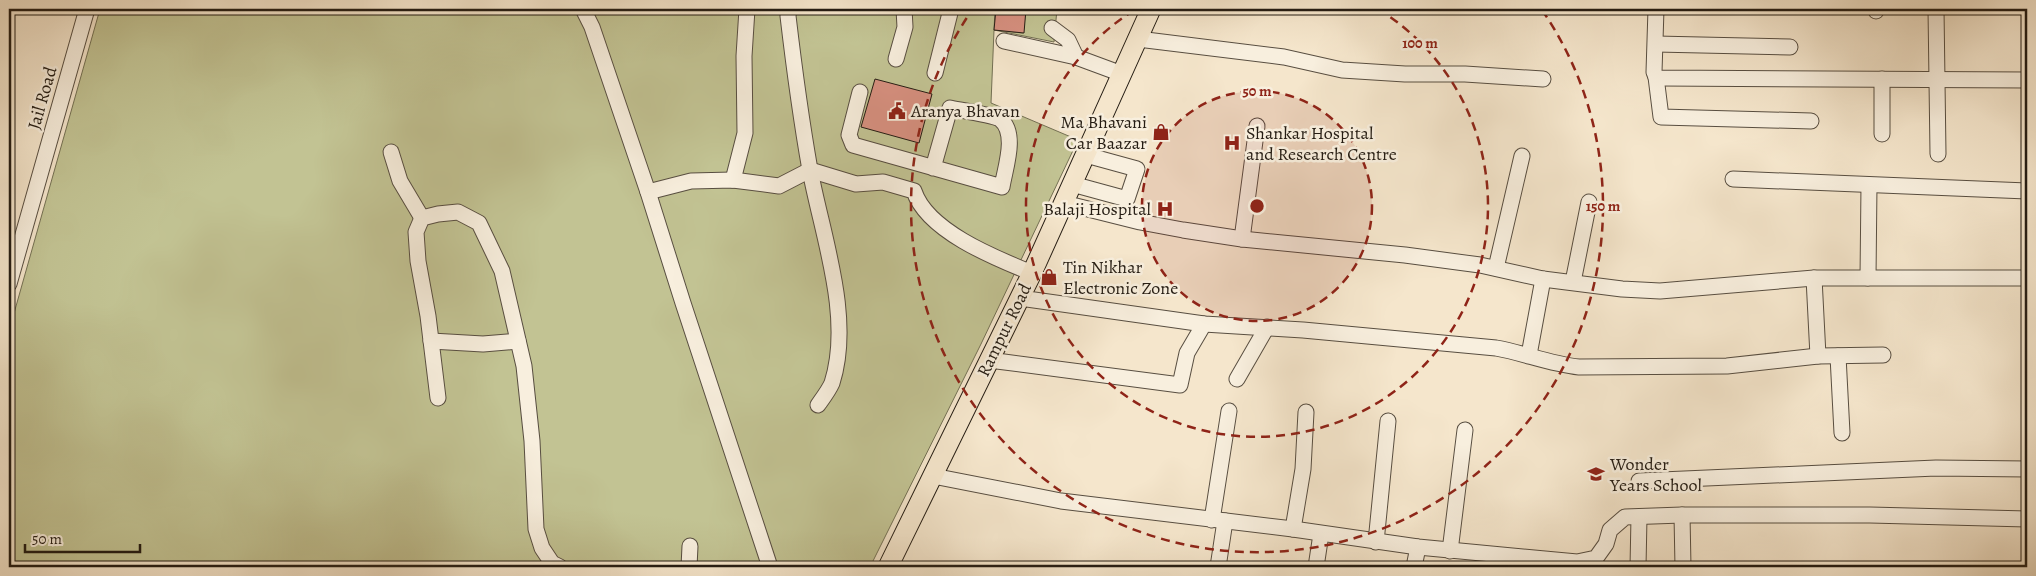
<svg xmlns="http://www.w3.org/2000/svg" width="2036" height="576" font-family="Alegreya,serif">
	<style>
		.green { fill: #c2c393; stroke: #737053 }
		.building { fill: #d79080; stroke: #241c13 }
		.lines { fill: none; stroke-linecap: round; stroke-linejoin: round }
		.minor-casing { stroke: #584e41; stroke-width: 17 }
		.major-casing { stroke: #241c13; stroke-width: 21 }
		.minor { stroke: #f8efde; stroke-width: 15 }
		.major { stroke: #f5e6cc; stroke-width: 19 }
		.ring { fill: none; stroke: #8f2418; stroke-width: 2.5; stroke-dasharray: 9 6 }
		.labels { text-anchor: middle; stroke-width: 5; stroke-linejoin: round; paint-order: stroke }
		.street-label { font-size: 18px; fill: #241c13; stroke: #f8efde }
		.poi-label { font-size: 18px; fill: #241c13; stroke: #f8efde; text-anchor: start }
		.centre { fill: #8f2418; stroke: #f8efde; stroke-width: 2.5 }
		.ring-label { font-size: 15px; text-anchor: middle; font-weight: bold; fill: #8f2418; stroke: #f8efde; stroke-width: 5; stroke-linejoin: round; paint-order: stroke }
	</style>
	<rect width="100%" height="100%" fill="#f5e6cc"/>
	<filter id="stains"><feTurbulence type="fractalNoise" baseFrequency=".004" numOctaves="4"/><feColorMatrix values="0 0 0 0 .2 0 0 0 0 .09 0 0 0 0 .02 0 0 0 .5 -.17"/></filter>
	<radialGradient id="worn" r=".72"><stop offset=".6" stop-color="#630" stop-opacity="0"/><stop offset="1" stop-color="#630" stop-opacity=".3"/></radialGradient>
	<polygon class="green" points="100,9 995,9 994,30 1023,33 1026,9 1057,9 1054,42 994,30 991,103 1078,140 981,344 870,567 9,567 9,331"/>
	<g class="building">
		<polygon points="996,9 1026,9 1024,33 994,30"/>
		<polygon points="875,79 932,94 919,143 861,127"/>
	</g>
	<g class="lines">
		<g class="minor-casing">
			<g id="minor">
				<polyline points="583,9 592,27 648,192 683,303 770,567"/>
				<path d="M 789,9 L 788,16 C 794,67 801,119 810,170 C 822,235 853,317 832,383 C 829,390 823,398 818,405"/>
				<polyline points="1656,9 1654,72 1656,77 1660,78 2027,80"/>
				<polyline points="1936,9 1938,154"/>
				<polyline points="1876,11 1876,9"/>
				<polyline points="1052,28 1068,40 1076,57"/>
				<polyline points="1138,39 1284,57 1342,70 1405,74 1465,74 1543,79"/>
				<polyline points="1004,41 1076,57 1122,74"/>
				<polyline points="1656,44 1790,47"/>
				<polyline points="896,59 905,27 904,9"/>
				<polyline points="935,73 951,9"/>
				<polyline points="1656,77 1661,117 1811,121"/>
				<polyline points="1882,79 1882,134"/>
				<path d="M 860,92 L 849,135 L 853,145 L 1002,187 C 1005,168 1018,133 1000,119 C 993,115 960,110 950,108 L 933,168"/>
				<polyline points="391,152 400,181 422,218"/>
				<polyline points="1733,179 2027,191"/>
				<polyline points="733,180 745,133 744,56 747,9"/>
				<polyline points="1072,184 1127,199 1137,169 1086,155"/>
				<path d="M 648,192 L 691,181 L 733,180 L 779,186 L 810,170 L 856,184 L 883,182 L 914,191 C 927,231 995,258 1032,273"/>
				<polyline points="1064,203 1140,222 1183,230 1242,239 1405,255 1480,265 1543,279 1622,289 1660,291 1814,278 2027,278"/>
				<polyline points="1242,239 1257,126"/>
				<polyline points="1496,268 1522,156"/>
				<polyline points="1814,278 1818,356"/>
				<polyline points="1868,278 1869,185"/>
				<polyline points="1573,282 1589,202"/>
				<polyline points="9,284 87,9"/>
				<path d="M 1020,298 L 1204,324 L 1303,330 L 1496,348 C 1524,353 1550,364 1579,367 L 1727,366 L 1818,356 L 1883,355"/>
				<polyline points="431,341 483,344 518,341"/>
				<polyline points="1529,355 1543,279"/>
				<polyline points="1838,356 1842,433"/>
				<polyline points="989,360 1180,385 1187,353 1204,324"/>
				<polyline points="1237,379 1267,327"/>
				<polyline points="438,398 428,316 418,261 416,232 422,218 438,214 458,212 479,223 502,271 524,366 532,441 536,529 542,548 552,563 560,567"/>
				<polyline points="933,476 1061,501 1293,529 1418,547 1577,562 1596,558 1606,544 1610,530 1625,517 1682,515 1870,515 2027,519"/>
				<polyline points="1639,481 1936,468 2027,469"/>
				<polyline points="1682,515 1683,567"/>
				<polyline points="1212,520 1229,411"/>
				<polyline points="1293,529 1303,469 1306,412"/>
				<polyline points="1376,542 1388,421"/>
				<polyline points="1450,551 1465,430"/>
				<polyline points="689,567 690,546"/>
				<polyline points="1218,567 1225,521"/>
				<polyline points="1316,567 1321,534"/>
				<polyline points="1414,567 1418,547"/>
				<polyline points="1638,567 1639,517"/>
			</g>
		</g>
		<g class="major-casing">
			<polyline id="major" points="888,567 1032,273 1151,9"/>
		</g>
		<use href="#minor" class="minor"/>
		<use href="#major" class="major"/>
	</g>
	<circle cx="1257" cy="206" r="115" fill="#8f2418" fill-opacity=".12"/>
	<g class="ring">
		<circle cx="1257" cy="206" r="115"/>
		<path d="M1378 9A231 231 0 1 1 1136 9"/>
		<path d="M1542 10A346 346 0 1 1 972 10"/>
	</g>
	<defs>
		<g id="civic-bare" transform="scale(1.35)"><path d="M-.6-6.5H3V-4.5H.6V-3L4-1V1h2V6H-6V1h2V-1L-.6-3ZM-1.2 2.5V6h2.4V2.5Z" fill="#8f2418" stroke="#f8efde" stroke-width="2.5" paint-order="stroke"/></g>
		<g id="shop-bare" transform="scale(1.35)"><path d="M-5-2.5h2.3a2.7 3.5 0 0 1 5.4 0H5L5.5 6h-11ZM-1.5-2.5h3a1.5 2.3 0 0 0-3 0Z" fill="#8f2418" stroke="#f8efde" stroke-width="2.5" paint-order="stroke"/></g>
		<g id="hospital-bare" transform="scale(1.35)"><path d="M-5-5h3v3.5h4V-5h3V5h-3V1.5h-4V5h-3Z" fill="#8f2418" stroke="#f8efde" stroke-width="2.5" paint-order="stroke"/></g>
		<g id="school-bare" transform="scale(1.35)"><path d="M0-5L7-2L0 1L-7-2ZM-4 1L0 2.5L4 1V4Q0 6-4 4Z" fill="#8f2418" stroke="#f8efde" stroke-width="2.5" paint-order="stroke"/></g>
	</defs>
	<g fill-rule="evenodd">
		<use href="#civic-bare" x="897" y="111"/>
		<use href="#shop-bare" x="1161" y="132"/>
		<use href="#hospital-bare" x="1232" y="143"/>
		<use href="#hospital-bare" x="1165" y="209"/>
		<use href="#shop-bare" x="1049" y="277"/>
		<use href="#school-bare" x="1596" y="474"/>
	</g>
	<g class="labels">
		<g class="street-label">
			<text transform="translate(42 98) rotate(-74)" y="6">Jail Road</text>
			<text transform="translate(1004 330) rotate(-64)" y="6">Rampur Road</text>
		</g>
		<g class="poi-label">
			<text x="911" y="117">Aranya Bhavan</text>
			<text x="1147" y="128" text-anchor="end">Ma Bhavani<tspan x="1147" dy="21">Car Baazar</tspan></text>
			<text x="1246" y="139">Shankar Hospital<tspan x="1246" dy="21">and Research Centre</tspan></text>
			<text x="1151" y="215" text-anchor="end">Balaji Hospital</text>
			<text x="1063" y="273">Tin Nikhar<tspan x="1063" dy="21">Electronic Zone</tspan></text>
			<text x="1610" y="470">Wonder<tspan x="1610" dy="21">Years School</tspan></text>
		</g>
	</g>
	<circle cx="1257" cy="206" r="8" class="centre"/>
	<g class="ring-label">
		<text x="1420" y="48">100 m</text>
		<text x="1257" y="96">50 m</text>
		<text x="1603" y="211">150 m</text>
	</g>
	<rect width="2036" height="576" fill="none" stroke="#f5e6cc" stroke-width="30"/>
	<rect x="10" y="10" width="2016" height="556" fill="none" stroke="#241c13" stroke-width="2.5"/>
	<rect x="15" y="15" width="2006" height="546" fill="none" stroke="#241c13"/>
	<path d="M25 544v8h115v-8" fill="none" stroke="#241c13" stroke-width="2.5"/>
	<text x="32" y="544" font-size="15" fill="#241c13" stroke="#f8efde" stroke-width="4" paint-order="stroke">50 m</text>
	<rect width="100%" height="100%" filter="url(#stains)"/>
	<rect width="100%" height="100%" fill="url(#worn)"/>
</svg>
